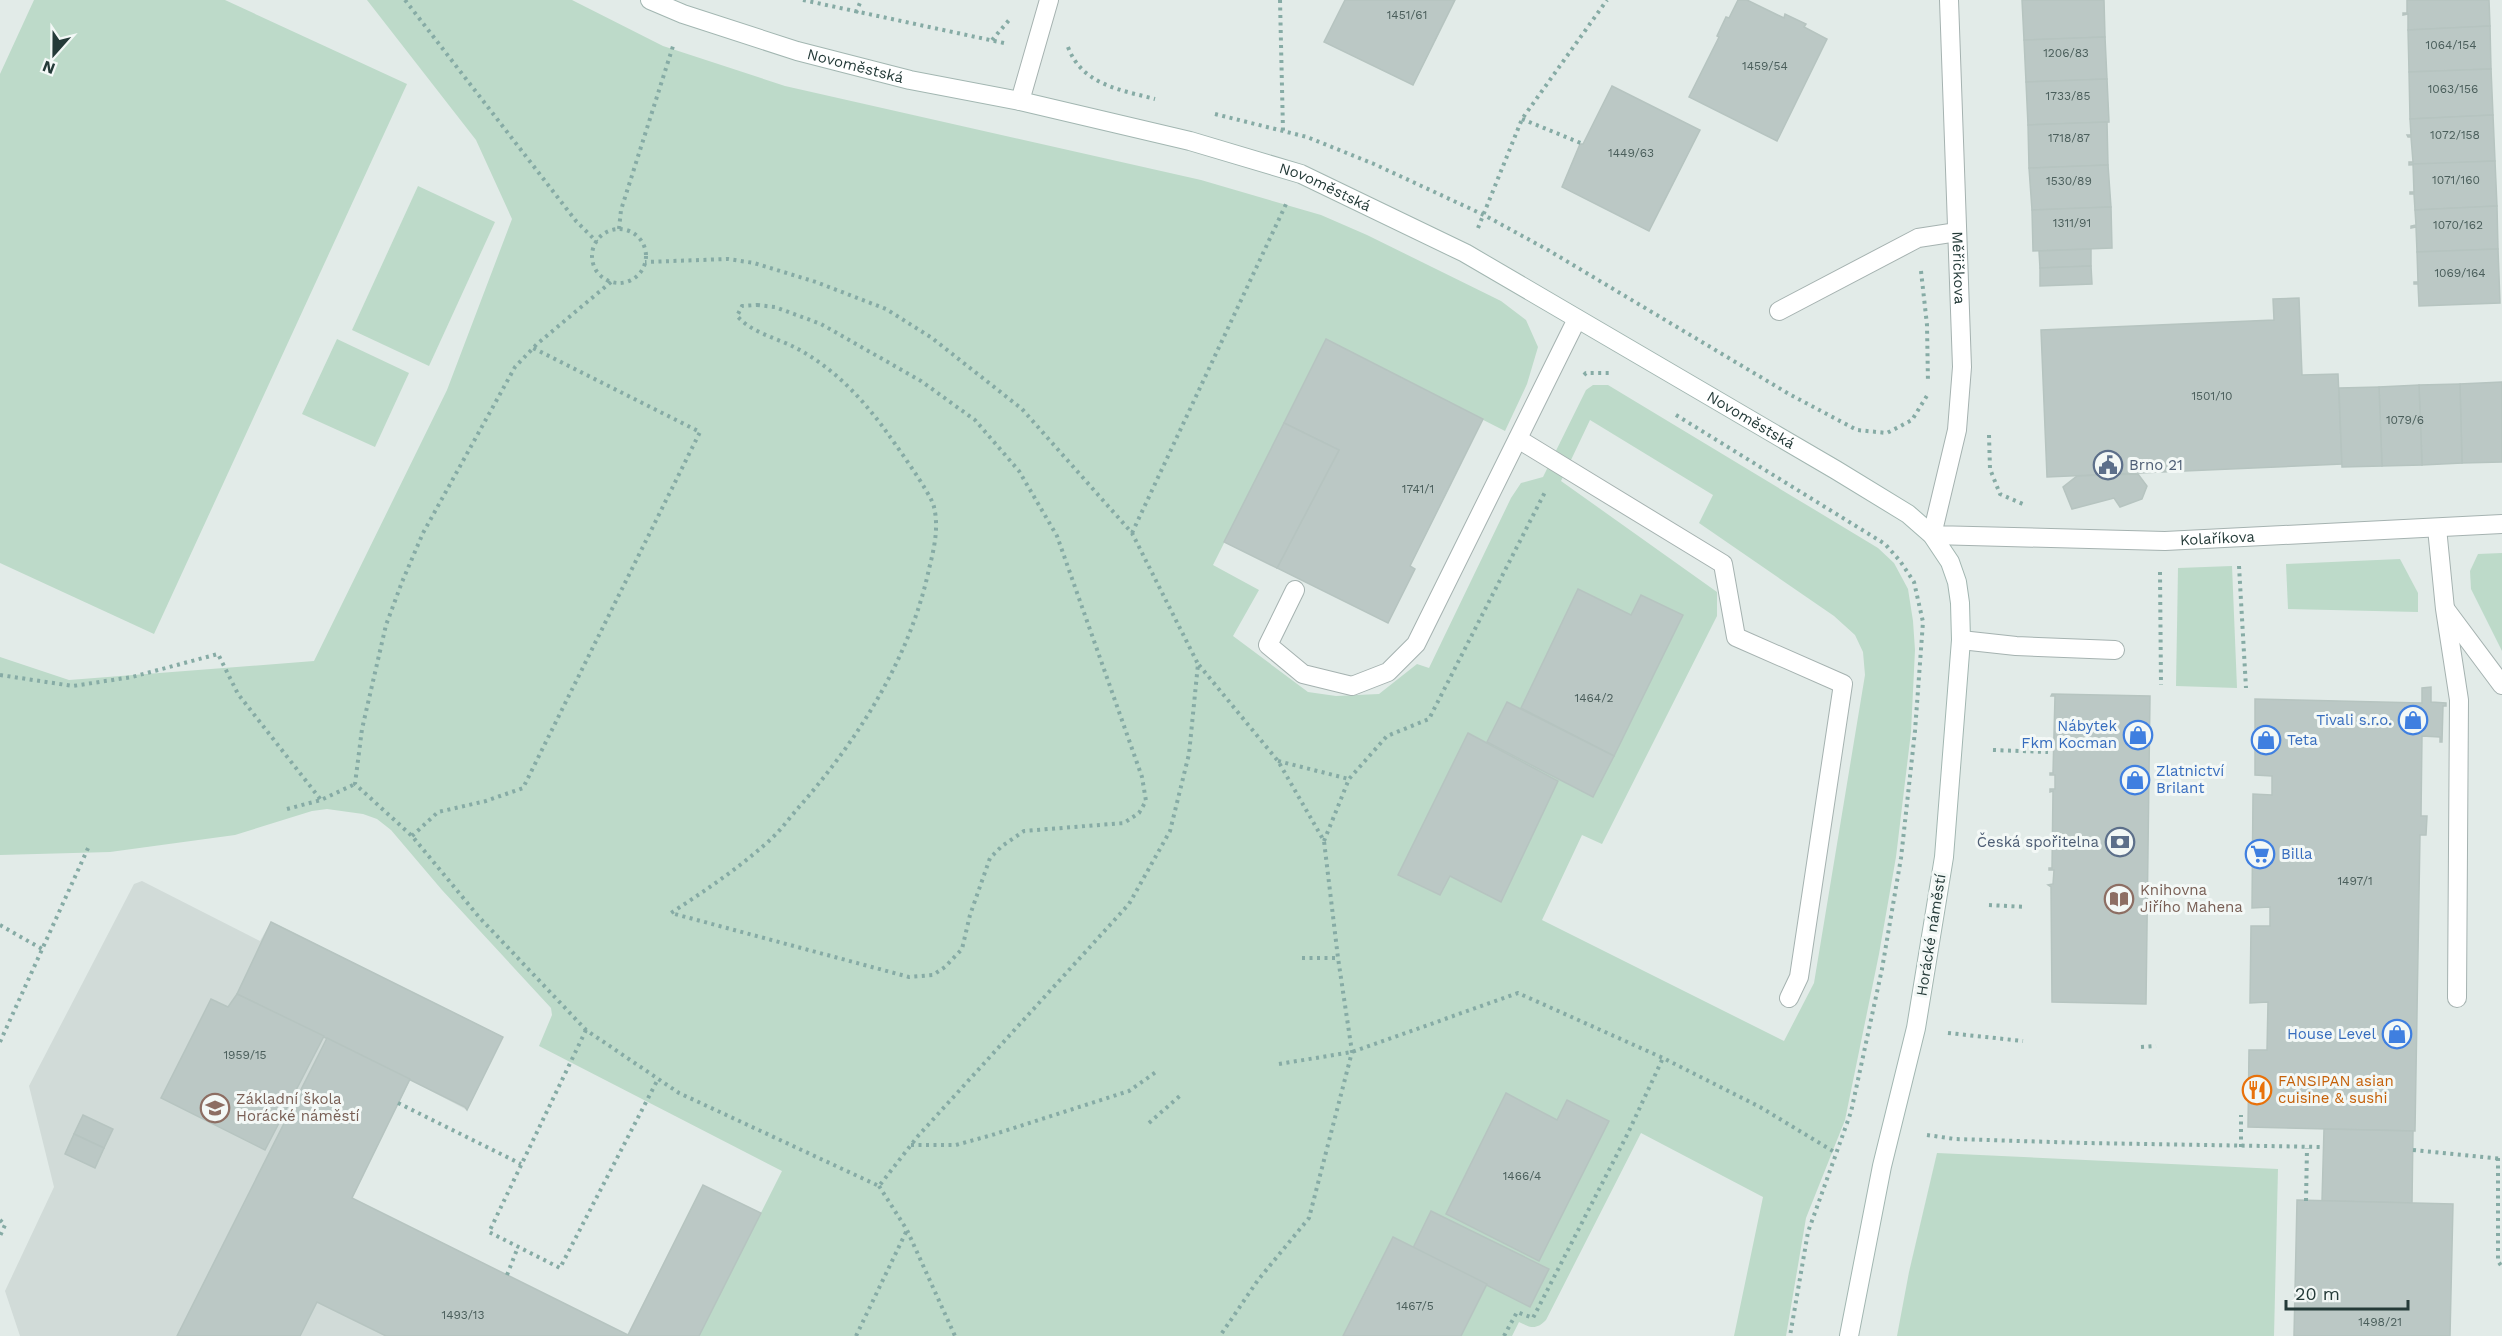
<svg xmlns="http://www.w3.org/2000/svg" width="2502" height="1336" font-family="'Work Sans',sans-serif">
	<style>
		.built { fill: #d1dbd8 }
		.green { fill: #bddac9; fill-rule: evenodd }
		.building { fill: #bbc8c5; stroke: #b6c4c0; stroke-width: 1.5 }
		.lines { fill: none; stroke-linecap: round; stroke-linejoin: round }
		.lane-casing { stroke: #a5b2b0; stroke-width: 20 }
		.street-casing { stroke: #a5b2b0; stroke-width: 20 }
		.secondary-casing { stroke: #a2b6b1; stroke-width: 20 }
		.path { stroke: #86aba5; stroke-width: 4; stroke-dasharray: 3 4.5; stroke-linecap: butt }
		.lane { stroke: #fff; stroke-width: 18 }
		.street { stroke: #fff; stroke-width: 18 }
		.secondary { stroke: #fff; stroke-width: 18 }
		.labels { text-anchor: middle; stroke-width: 6; stroke-linejoin: round; paint-order: stroke }
		.number-label { font-size: 12px; fill: #4a5e5b }
		.street-label { font-size: 15px; fill: #243a38; stroke: #f3f8f6 }
		.service-label { font-size: 15px; fill: #4e5e75; stroke: #f3f8f6; text-anchor: start }
		.shop-label { font-size: 15px; fill: #366cbe; stroke: #f3f8f6; text-anchor: end }
		.education-label { font-size: 15px; fill: #785e54; stroke: #f3f8f6; text-anchor: start }
		.food-label { font-size: 15px; fill: #c56008; stroke: #f3f8f6; text-anchor: start }
	</style>
	<rect width="100%" height="100%" fill="#e2ebe8"/>
	<polygon class="built" points="142,881 260,941 271,922 274,923 503,1037 467,1110 410,1080 352,1198 627,1335 703,1185 761,1213 699,1336 20,1336 5,1291 54,1187 29,1086 134,884"/>
	<g class="green">
		<polygon points="34,0 225,0 407,84 154,634 0,563 0,74"/>
		<path d="M 367,0 L 572,0 L 663,46 L 785,86 L 1201,180 L 1321,215 L 1367,235 L 1501,301 L 1526,320 L 1538,347 L 1527,384 L 1505,431 L 1326,340 L 1213,565 L 1259,590 L 1233,636 L 1308,692 L 1336,696 L 1379,694 L 1417,664 L 1429,668 L 1511,498 L 1521,483 L 1543,477 L 1586,390 L 1593,385 L 1608,385 L 1878,548 L 1894,563 L 1908,589 L 1913,621 L 1915,650 L 1911,732 L 1896,857 L 1879,954 L 1845,1120 L 1806,1218 L 1786,1336 L 1734,1336 L 1763,1197 L 1641,1133 L 1546,1320 C 1536,1330 1531,1328 1519,1322 L 1512,1336 L 699,1336 L 782,1171 L 539,1046 L 552,1015 L 551,1008 L 442,890 L 391,830 L 377,819 L 363,814 L 327,809 L 312,811 L 235,835 L 110,852 L 0,855 L 0,657 L 69,680 L 314,661 L 447,390 L 512,219 L 476,140 ZM 1590,420 L 1713,495 L 1699,523 L 1834,616 L 1855,635 L 1863,652 L 1865,675 L 1814,983 L 1784,1041 L 1542,920 L 1582,835 L 1602,844 L 1717,616 L 1717,592 L 1561,481 Z"/>
		<polygon points="418,186 495,222 429,366 352,330"/>
		<polygon points="337,339 409,373 375,447 302,414"/>
		<polygon points="2502,553 2502,651 2471,589 2470,571 2478,554"/>
		<polygon points="2400,559 2418,593 2418,612 2288,609 2286,564"/>
		<polygon points="2232,566 2237,688 2176,686 2178,568"/>
		<polygon points="1937,1153 2278,1169 2274,1336 1897,1336 1909,1272"/>
	</g>
	<g class="building">
		<polygon points="1345,0 1455,0 1413,85 1324,42"/>
		<polygon points="1738,0 1747,0 1784,18 1785,14 1806,24 1804,27 1827,39 1777,141 1689,97 1719,37 1717,36 1726,17 1729,18"/>
		<polygon points="2022,0 2104,0 2105,37 2024,40"/>
		<polygon points="2407,0 2489,0 2490,26 2408,30 2408,14 2403,15 2403,13 2407,13"/>
		<polygon points="2490,26 2491,69 2409,72 2408,30"/>
		<polygon points="2105,37 2107,79 2026,82 2024,40"/>
		<polygon points="2491,69 2493,115 2410,119 2409,72"/>
		<polygon points="2107,79 2109,122 2028,125 2026,82"/>
		<polygon points="1612,86 1700,130 1649,231 1562,187 1580,144 1583,144"/>
		<polygon points="2493,115 2495,161 2409,165 2409,162 2413,162 2411,137 2408,137 2407,135 2411,135 2410,119"/>
		<polygon points="2107,122 2108,165 2029,168 2028,125"/>
		<polygon points="2495,161 2497,206 2415,210 2414,194 2410,194 2410,192 2414,192 2413,164"/>
		<polygon points="2108,165 2111,207 2032,210 2029,168"/>
		<polygon points="2497,206 2498,249 2417,252 2416,227 2411,228 2411,226 2416,225 2415,210"/>
		<polygon points="2111,207 2112,248 2033,251 2032,210"/>
		<polygon points="2091,249 2091,266 2040,268 2039,251"/>
		<polygon points="2498,249 2500,303 2419,306 2418,284 2414,284 2414,282 2418,282 2417,252"/>
		<polygon points="2091,266 2092,284 2040,286 2040,268"/>
		<polygon points="2299,298 2302,375 2338,374 2342,464 2047,477 2041,330 2274,320 2273,299"/>
		<polygon points="1326,339 1483,419 1410,566 1415,569 1388,623 1277,568 1339,450 1284,423"/>
		<polygon points="2502,382 2502,462 2462,463 2460,384"/>
		<polygon points="2460,384 2462,463 2422,465 2419,385"/>
		<polygon points="2419,385 2422,465 2382,466 2379,387"/>
		<polygon points="2379,387 2382,466 2342,467 2339,388"/>
		<polygon points="1284,423 1339,450 1277,568 1224,542"/>
		<polygon points="2138,474 2147,486 2142,499 2120,507 2114,498 2072,509 2063,487 2077,476"/>
		<polygon points="1578,589 1631,615 1641,595 1683,615 1614,756 1521,708"/>
		<polygon points="2431,687 2431,702 2446,703 2446,706 2443,706 2442,742 2440,742 2440,737 2422,736 2421,816 2427,816 2426,835 2420,835 2415,1131 2248,1127 2249,1050 2267,1050 2268,1002 2250,1003 2251,926 2270,926 2270,907 2252,908 2253,794 2272,795 2272,776 2255,775 2255,699 2422,703 2422,688"/>
		<polygon points="2052,694 2150,696 2146,1004 2052,1002 2051,887 2048,885 2053,884 2054,870 2049,870 2049,868 2052,868 2053,791 2050,792 2050,789 2055,789 2055,775 2050,775 2050,773 2053,773 2055,696 2051,696"/>
		<polygon points="1507,702 1614,756 1593,797 1487,742"/>
		<polygon points="1468,733 1558,781 1501,902 1450,876 1440,895 1398,875"/>
		<polygon points="271,922 503,1037 467,1110 465,1107 237,994"/>
		<polygon points="237,994 324,1036 265,1150 161,1098 211,999 228,1007"/>
		<polygon points="327,1038 410,1079 352,1198 628,1335 703,1185 761,1213 699,1336 386,1336 317,1302 300,1336 177,1336"/>
		<polygon points="1506,1093 1557,1120 1567,1100 1609,1121 1539,1261 1446,1214"/>
		<polygon points="83,1115 113,1129 104,1148 74,1134"/>
		<polygon points="2324,1129 2413,1131 2412,1203 2322,1201"/>
		<polygon points="74,1134 104,1148 95,1168 65,1154"/>
		<polygon points="2297,1200 2453,1204 2450,1336 2294,1336"/>
		<polygon points="1431,1211 1549,1269 1530,1307 1413,1248"/>
		<polygon points="1393,1237 1487,1284 1461,1336 1343,1336"/>
	</g>
	<g class="lines">
		<g class="lane-casing">
			<g id="lane">
				<polyline points="1779,311 1918,238 1957,232"/>
				<polyline points="1518,439 1723,564 1736,637 1843,684 1799,977 1789,998"/>
				<polyline points="2437,528 2445,609 2459,700 2457,998"/>
				<polyline points="1295,590 1268,645 1303,674 1352,686 1388,672 1416,644 1577,319"/>
				<polyline points="2446,610 2502,685"/>
				<polyline points="1961,640 2016,646 2115,650"/>
			</g>
		</g>
		<g class="street-casing">
			<g id="street">
				<path id="s1" d="M 1949,0 L 1962,367 L 1957,430 L 1932,535 L 2165,541 L 2502,524"/>
				<polyline points="1020,101 1049,0"/>
			</g>
		</g>
		<g class="secondary-casing">
			<g id="secondary">
				<path id="s2" d="M 650,0 L 683,14 L 797,51 L 910,80 L 1020,101 L 1190,141 L 1301,174 L 1465,253 L 1836,470 L 1908,514 L 1932,535 L 1950,562 L 1957,582 L 1960,603 L 1961,640 L 1944,857 L 1916,1028 L 1882,1166 L 1849,1336"/>
			</g>
		</g>
		<g class="path">
			<polyline points="405,0 576,221 597,242"/>
			<polyline points="803,0 1004,43"/>
			<polyline points="1280,0 1283,131"/>
			<polyline points="856,13 861,0"/>
			<polyline points="992,40 1010,19"/>
			<path d="M 1068,47 C 1082,85 1121,90 1155,99"/>
			<polyline points="1215,114 1307,137 1374,164 1484,215 1548,250 1789,394 1857,430 1887,433 1912,420 1928,394"/>
			<polyline points="1522,119 1583,144"/>
			<polyline points="1478,228 1522,119 1607,0"/>
			<polyline points="619,229 621,210 674,43"/>
			<circle cx="619" cy="256" r="27"/>
			<polyline points="1921,271 1927,325 1928,383"/>
			<polyline points="611,282 537,344 515,367 423,533 402,582 386,625 362,729 355,784 412,836 479,917 586,1030 679,1093 879,1186 918,1136 1129,904 1170,831 1189,754 1198,664 1132,533 1022,409 932,338 886,309 816,282 754,263 728,259 645,262"/>
			<path d="M 757,305 L 775,307 L 821,324 L 921,381 L 975,420 L 1019,471 L 1057,536 L 1142,777 L 1146,801 L 1139,813 L 1124,823 L 1024,831 L 1002,846 L 990,858 L 970,915 L 962,949 L 945,967 L 933,975 L 909,977 L 671,913 C 706,890 739,868 770,840 C 781,830 790,817 800,806 C 859,738 910,658 929,569 C 934,549 939,528 934,507 C 931,493 893,441 883,427 C 859,395 832,367 796,348 C 777,338 752,333 737,316 L 742,306 Z"/>
			<polyline points="1584,375 1586,373 1609,373"/>
			<polyline points="1676,415 1885,544 1900,561 1914,582 1923,622 1915,731 1901,858 1882,969 1851,1112 1808,1232 1790,1336"/>
			<polyline points="1989,435 1990,469 2000,494 2025,505"/>
			<polyline points="1132,533 1287,202"/>
			<polyline points="2239,566 2246,688"/>
			<polyline points="2160,572 2161,685"/>
			<polyline points="1199,665 1278,761 1324,841 1338,958 1352,1052 1309,1218 1258,1280 1220,1336"/>
			<polyline points="0,675 73,686 132,677 218,654 238,694 321,800"/>
			<polyline points="1993,750 2048,752"/>
			<polyline points="1278,761 1349,779"/>
			<polyline points="287,809 321,800 355,784"/>
			<polyline points="412,836 438,812 486,801 523,788 700,432 533,348"/>
			<polyline points="1324,841 1349,779 1387,736 1429,719 1545,492"/>
			<polyline points="1989,905 2026,907"/>
			<polyline points="0,925 42,949"/>
			<polyline points="1302,958 1338,958"/>
			<polyline points="586,1030 489,1232 560,1268 658,1079"/>
			<polyline points="1948,1033 2023,1041"/>
			<polyline points="0,1042 89,846"/>
			<polyline points="2141,1047 2156,1046"/>
			<polyline points="1279,1064 1352,1052 1518,993 1663,1058 1760,1107 1836,1153"/>
			<polyline points="398,1103 521,1164"/>
			<polyline points="1149,1123 1182,1094"/>
			<polyline points="1927,1135 1955,1139 2085,1143 2324,1147"/>
			<polyline points="911,1145 956,1145 992,1135 1129,1091 1156,1072"/>
			<polyline points="2241,1147 2241,1115"/>
			<polyline points="2413,1150 2502,1159"/>
			<polyline points="2498,1158 2498,1261 2502,1267"/>
			<polyline points="879,1186 907,1230 955,1336"/>
			<polyline points="2306,1201 2307,1148"/>
			<polyline points="0,1220 5,1225 0,1236"/>
			<polyline points="507,1275 518,1247"/>
			<polyline points="856,1336 907,1230"/>
			<polyline points="1504,1336 1517,1312 1533,1318 1628,1133 1663,1058"/>
		</g>
		<use href="#lane" class="lane"/>
		<use href="#street" class="street"/>
		<use href="#secondary" class="secondary"/>
	</g>
	<defs>
		<g id="civic-ring" transform="scale(1.5)"><circle r="9.5" fill="#f3f8f6" stroke="#5c6f8a" stroke-width="1.5"/><path d="M-.6-6.5H3V-4.5H.6V-3L4-1V1h2V6H-6V1h2V-1L-.6-3ZM-1.2 2.5V6h2.4V2.5Z" fill="#5c6f8a"/></g>
		<g id="shop-ring" transform="scale(1.5)"><circle r="9.5" fill="#f3f8f6" stroke="#3f7fe0" stroke-width="1.5"/><path d="M-5-2.5h2.3a2.7 3.5 0 0 1 5.4 0H5L5.5 6h-11ZM-1.5-2.5h3a1.5 2.3 0 0 0-3 0Z" fill="#3f7fe0"/></g>
		<g id="bank-ring" transform="scale(1.5)"><circle r="9.5" fill="#f3f8f6" stroke="#5c6f8a" stroke-width="1.5"/><path d="M-6-4H6V4H-6ZM0-2.3a2.3 2.3 0 1 0 0 4.6a2.3 2.3 0 1 0 0-4.6Z" fill="#5c6f8a"/></g>
		<g id="supermarket-ring" transform="scale(1.5)"><circle r="9.5" fill="#f3f8f6" stroke="#3f7fe0" stroke-width="1.5"/><path d="M-6-5.5h2.5l.6 2H6L4.5 2H-2.5L-4.4-4H-6ZM-1.5 3.2a1.3 1.3 0 1 0 .1 0ZM3 3.2a1.3 1.3 0 1 0 .1 0Z" fill="#3f7fe0"/></g>
		<g id="library-ring" transform="scale(1.5)"><circle r="9.5" fill="#f3f8f6" stroke="#8d6e63" stroke-width="1.5"/><path d="M-6-4Q-3-5.5-.7-3.5V5Q-3 3-6 4ZM6-4Q3-5.5 .7-3.5V5Q3 3 6 4Z" fill="#8d6e63"/></g>
		<g id="restaurant-ring" transform="scale(1.5)"><circle r="9.5" fill="#f3f8f6" stroke="#e8710a" stroke-width="1.5"/><path d="M-5-6h1v4h1v-4h1v4h1v-4h1v5L-1.5 .5V6h-2V.5L-5-1ZM5-6V6H3V1.5H1.5Q1.5-4 5-6Z" fill="#e8710a"/></g>
		<g id="school-ring" transform="scale(1.5)"><circle r="9.5" fill="#f3f8f6" stroke="#8d6e63" stroke-width="1.5"/><path d="M0-5L7-2L0 1L-7-2ZM-4 1L0 2.5L4 1V4Q0 6-4 4Z" fill="#8d6e63"/></g>
	</defs>
	<g fill-rule="evenodd">
		<use href="#civic-ring" x="2108" y="465"/>
		<use href="#shop-ring" x="2413" y="720"/>
		<use href="#shop-ring" x="2138" y="735"/>
		<use href="#shop-ring" x="2266" y="740"/>
		<use href="#shop-ring" x="2135" y="780"/>
		<use href="#bank-ring" x="2120" y="842"/>
		<use href="#supermarket-ring" x="2260" y="854"/>
		<use href="#library-ring" x="2119" y="899"/>
		<use href="#shop-ring" x="2397" y="1034"/>
		<use href="#restaurant-ring" x="2257" y="1090"/>
		<use href="#school-ring" x="215" y="1108"/>
	</g>
	<g class="labels">
		<g class="number-label">
			<text x="1407" y="19">1451/61</text>
			<text x="2451" y="49">1064/154</text>
			<text x="2066" y="57">1206/83</text>
			<text x="1765" y="70">1459/54</text>
			<text x="2453" y="93">1063/156</text>
			<text x="2068" y="100">1733/85</text>
			<text x="2455" y="139">1072/158</text>
			<text x="2069" y="142">1718/87</text>
			<text x="1631" y="157">1449/63</text>
			<text x="2456" y="184">1071/160</text>
			<text x="2069" y="185">1530/89</text>
			<text x="2072" y="227">1311/91</text>
			<text x="2458" y="229">1070/162</text>
			<text x="2460" y="277">1069/164</text>
			<text x="2212" y="400">1501/10</text>
			<text x="2405" y="424">1079/6</text>
			<text x="1418" y="493">1741/1</text>
			<text x="1594" y="702">1464/2</text>
			<text x="2355" y="885">1497/1</text>
			<text x="245" y="1059">1959/15</text>
			<text x="1522" y="1180">1466/4</text>
			<text x="1415" y="1310">1467/5</text>
			<text x="463" y="1319">1493/13</text>
			<text x="2380" y="1326">1498/21</text>
		</g>
		<g class="street-label">
			<text dy="5" stroke="none"><textPath href="#s2" startOffset="216">Novoměstská</textPath></text>
			<text dy="5" stroke="none"><textPath href="#s2" startOffset="702">Novoměstská</textPath></text>
			<text dy="5" stroke="none"><textPath href="#s1" startOffset="268">Měřičkova</textPath></text>
			<text dy="5" stroke="none"><textPath href="#s2" startOffset="1188">Novoměstská</textPath></text>
			<text dy="5" stroke="none"><textPath href="#s1" startOffset="824">Kolaříkova</textPath></text>
			<text transform="translate(1931 935) rotate(-81)" y="5">Horácké náměstí</text>
		</g>
		<g class="service-label">
			<text x="2129" y="470">Brno 21</text>
			<text x="2099" y="847" text-anchor="end">Česká spořitelna</text>
		</g>
		<g class="shop-label">
			<text x="2392" y="725">Tivali s.r.o.</text>
			<text x="2117" y="731">Nábytek<tspan x="2117" dy="17">Fkm Kocman</tspan></text>
			<text x="2287" y="745" text-anchor="start">Teta</text>
			<text x="2156" y="776" text-anchor="start">Zlatnictví<tspan x="2156" dy="17">Brilant</tspan></text>
			<text x="2281" y="859" text-anchor="start">Billa</text>
			<text x="2376" y="1039">House Level</text>
		</g>
		<g class="education-label">
			<text x="2140" y="895">Knihovna<tspan x="2140" dy="17">Jiřího Mahena</tspan></text>
			<text x="236" y="1104">Základní škola<tspan x="236" dy="17">Horácké náměstí</tspan></text>
		</g>
		<g class="food-label">
			<text x="2278" y="1086">FANSIPAN asian<tspan x="2278" dy="17">cuisine &amp; sushi</tspan></text>
		</g>
	</g>
	<g transform="translate(54 54) rotate(201)" stroke="#f3f8f6" stroke-width="4.5" paint-order="stroke">
	<path d="M0-4.5L10 22L0 15L-10 22Z" fill="#243a38"/>
	<text y="-9" font-size="16" font-weight="bold" text-anchor="middle" fill="#243a38">N</text>
	</g>
	<path d="M2286 1300v9h122v-9" fill="none" stroke="#243a38" stroke-width="3"/>
	<text x="2295" y="1300" font-size="18" fill="#243a38" stroke="#f3f8f6" stroke-width="4.5" paint-order="stroke">20 m</text>
</svg>
